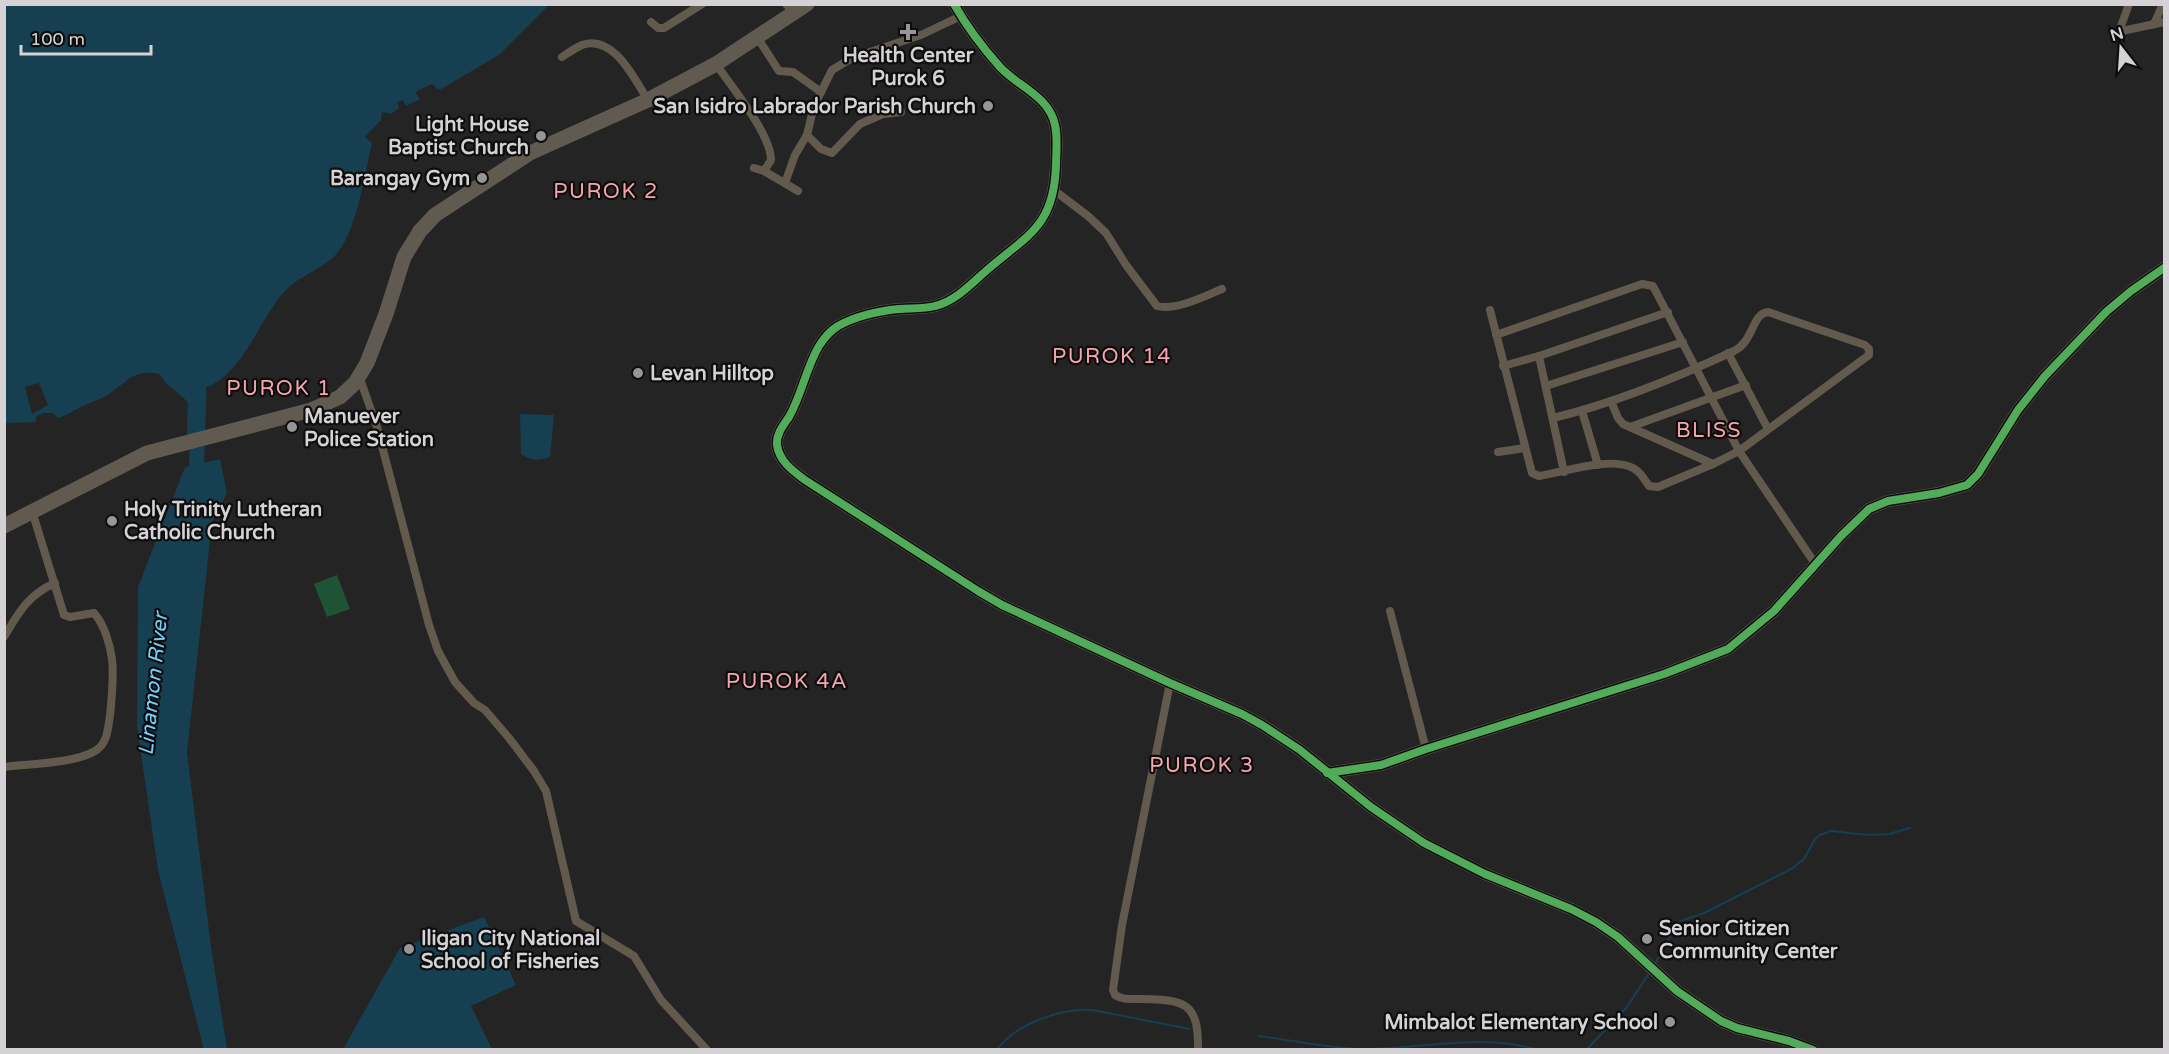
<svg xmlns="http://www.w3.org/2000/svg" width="2169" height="1054" font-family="'Varela Round',sans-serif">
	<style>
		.green { fill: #1e5333 }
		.water { fill: #163f52; fill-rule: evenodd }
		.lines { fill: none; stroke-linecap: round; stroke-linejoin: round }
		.stream { stroke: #163f52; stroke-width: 2 }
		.river { stroke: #163f52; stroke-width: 15 }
		.street { stroke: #625a4d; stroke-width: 8 }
		.secondary { stroke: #655c4e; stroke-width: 12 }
		.highway { stroke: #615a50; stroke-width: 15 }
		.cycleway-casing { stroke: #0e0d0e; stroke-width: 11 }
		.cycleway { stroke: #51ab58; stroke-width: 8 }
		.poi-dot { fill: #979597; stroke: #0e0d0e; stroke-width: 2 }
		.labels { text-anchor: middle; stroke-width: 4.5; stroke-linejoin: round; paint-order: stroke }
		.poi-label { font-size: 20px; font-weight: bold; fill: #d4d2d4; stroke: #0e0d0e; text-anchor: start }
		.neighbourhood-label { font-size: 21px; letter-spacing: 1.5px; fill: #f8a4af; stroke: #0e0d0e }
		.water-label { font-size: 21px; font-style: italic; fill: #77cefa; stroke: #0e0d0e }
	</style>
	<rect width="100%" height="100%" fill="#252425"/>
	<polygon class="green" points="337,575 350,609 327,617 314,584"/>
	<g class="water">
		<path d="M 5,5 L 549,5 L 499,55 L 441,89 L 438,89 L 432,84 L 415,92 L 420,99 L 406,106 L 403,100 L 397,102 L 399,108 L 391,114 L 382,112 L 381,120 L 365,137 L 372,143 C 365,173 357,229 338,252 C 325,269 301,274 286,290 C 258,318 240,388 192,390 L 203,394 L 204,432 L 187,436 L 188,402 L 166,383 L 159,374 C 134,369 128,381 109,394 C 101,399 91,402 83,406 C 74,410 68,415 58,418 L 53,413 L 43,413 L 36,417 L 36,422 L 5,423 ZM 39,383 L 48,405 L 32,414 L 25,387 Z"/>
		<path d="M 520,414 L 554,415 L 550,457 C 538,461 532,461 521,454 Z"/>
		<polygon points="220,459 227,493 212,522 187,752 211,947 227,1049 204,1050 158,870 137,726 138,587 185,467"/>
		<polygon points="484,917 516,985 471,1006 492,1049 343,1049 400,948"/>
	</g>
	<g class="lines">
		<g class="stream">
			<polyline points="1654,966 1678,922 1704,913 1793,868 1804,859 1815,839 1820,835 1831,831 1869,835 1889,834 1910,828"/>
			<path d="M 1259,1036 C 1292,1040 1327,1048 1360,1049 C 1418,1050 1481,1032 1538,1050"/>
			<path d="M 997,1050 C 1015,1024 1061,1008 1092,1010 L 1190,1029"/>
			<polyline points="1586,1050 1627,1007 1649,973"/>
		</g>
		<polyline class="river" points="196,483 199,390"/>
		<g class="street">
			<polyline points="786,4 794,13"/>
			<polyline points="2129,4 2121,26 2122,31 2164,22"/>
			<polyline points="651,22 658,28 664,28 702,4"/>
			<polyline points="2154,24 2163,4"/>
			<polyline points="757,37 779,71 793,72 821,92"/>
			<path d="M 562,57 C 568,53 575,48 582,45 C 614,34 634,79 648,100"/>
			<path d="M 716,64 C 731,86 771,134 771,160 L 764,171 L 754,168"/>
			<polyline points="807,135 821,149 832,153 860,124 883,114 901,112"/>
			<polyline points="764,171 798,191"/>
			<polyline points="785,183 795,155 807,135 814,106 832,70 852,58 921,35 961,16"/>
			<path d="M 1055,191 L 1088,216 L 1106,233 L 1126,265 L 1157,306 C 1175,311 1206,296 1222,289"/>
			<path d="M 1490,310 L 1532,473 L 1539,476 C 1564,472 1610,456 1633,468 C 1641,472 1644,479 1649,486 L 1658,487 L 1713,464 L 1739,451 L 1869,355 L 1869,349 L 1865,345 L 1768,312 C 1751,314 1755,340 1734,351 C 1676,378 1615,403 1553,418"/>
			<polyline points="1496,335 1642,284 1653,286 1739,451 1816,565"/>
			<polyline points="1728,353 1768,429"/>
			<polyline points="1539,356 1564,472"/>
			<polyline points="1503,366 1539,356 1668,312"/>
			<polyline points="359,376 377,427 429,625 438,651 455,682 474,703 485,710 509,738 534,771 546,791 576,921 634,956 661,1000 707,1050"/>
			<polyline points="1546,386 1683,342"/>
			<polyline points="1611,401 1618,418 1623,424 1713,464"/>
			<polyline points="1582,411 1598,465"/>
			<polyline points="1630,427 1746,385"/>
			<polyline points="1498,452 1525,448"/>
			<polyline points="1390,611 1426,749"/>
			<path d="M 4,637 C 19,612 28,595 55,583"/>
			<path d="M 1170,683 L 1122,925 L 1113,990 L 1115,995 C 1123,1000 1130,999 1138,999 C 1182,1000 1199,999 1198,1050"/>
			<path d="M 4,767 C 28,764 76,763 95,751 C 100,748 104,743 106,737 C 111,720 114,676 112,659 C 110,644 104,624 94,613 L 70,617 L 64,615 L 32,511"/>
		</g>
		<g class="secondary">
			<path d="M 954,4 C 967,27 982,47 1000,67 C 1017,86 1049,96 1055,125 C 1058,138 1056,152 1056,165 C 1054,226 1029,234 987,270 C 972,283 956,301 935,306 C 924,309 911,308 899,309 C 879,311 856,316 838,326 C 830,331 824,338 819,346 C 806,368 802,394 789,417 C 783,426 776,434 777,445 C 779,461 793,471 805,480 L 978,591 L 1002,605 L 1170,683 L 1242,714 L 1262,725 L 1300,750 L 1371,807 L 1424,843 L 1485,874 L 1571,909 L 1596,922 L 1618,937 L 1677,991 L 1721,1021 L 1737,1028 L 1789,1041 L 1813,1050"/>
			<polyline points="1327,773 1381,765 1426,749 1664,674 1728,649 1774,611 1841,536 1869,509 1888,501 1939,493 1967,485 1978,474 2018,410 2045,376 2106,312 2131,291 2164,268"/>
		</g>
		<polyline class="highway" points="4,526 147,453 311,410 340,397 355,383 367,363 386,314 404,257 420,231 435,215 530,153 648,100 716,64 807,4"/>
		<g class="cycleway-casing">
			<g id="cycleway">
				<path d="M 954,4 C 967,27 982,47 1000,67 C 1017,86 1049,96 1055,125 C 1058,138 1056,152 1056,165 C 1054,226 1029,234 987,270 C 972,283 956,301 935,306 C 924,309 911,308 899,309 C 879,311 856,316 838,326 C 830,331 824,338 819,346 C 806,368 802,394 789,417 C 783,426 776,434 777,445 C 779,461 793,471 805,480 L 978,591 L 1002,605 L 1170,683 L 1242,714 L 1262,725 L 1300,750 L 1371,807 L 1424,843 L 1485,874 L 1571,909 L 1596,922 L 1618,937 L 1677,991 L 1721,1021 L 1737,1028 L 1789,1041 L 1813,1050"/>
				<polyline points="1327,773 1381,765 1426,749 1664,674 1728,649 1774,611 1841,536 1869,509 1888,501 1939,493 1967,485 1978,474 2018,410 2045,376 2106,312 2131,291 2164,268"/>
			</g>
		</g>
		<use href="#cycleway" class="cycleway"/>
	</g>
	<g class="poi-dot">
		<path d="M905 23h6v6h6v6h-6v6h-6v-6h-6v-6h6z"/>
		<circle cx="988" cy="106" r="6"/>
		<circle cx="541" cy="136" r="6"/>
		<circle cx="482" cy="178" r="6"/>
		<circle cx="638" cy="373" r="6"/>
		<circle cx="292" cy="427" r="6"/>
		<circle cx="112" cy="521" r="6"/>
		<circle cx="1647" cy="939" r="6"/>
		<circle cx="409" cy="949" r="6"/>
		<circle cx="1670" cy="1022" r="6"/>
	</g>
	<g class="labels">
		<g class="poi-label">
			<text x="908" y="62" text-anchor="middle">Health Center<tspan x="908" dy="23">Purok 6</tspan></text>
			<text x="976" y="113" text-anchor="end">San Isidro Labrador Parish Church</text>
			<text x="529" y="131" text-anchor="end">Light House<tspan x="529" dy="23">Baptist Church</tspan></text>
			<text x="470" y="185" text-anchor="end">Barangay Gym</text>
			<text x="650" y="380">Levan Hilltop</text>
			<text x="304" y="423">Manuever<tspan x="304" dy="23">Police Station</tspan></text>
			<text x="124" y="516">Holy Trinity Lutheran<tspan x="124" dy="23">Catholic Church</tspan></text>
			<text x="1659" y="935">Senior Citizen<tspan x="1659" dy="23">Community Center</tspan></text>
			<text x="421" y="945">Iligan City National<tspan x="421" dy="23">School of Fisheries</tspan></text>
			<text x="1658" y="1029" text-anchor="end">Mimbalot Elementary School</text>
		</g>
		<g class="neighbourhood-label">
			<text x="606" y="198">PUROK 2</text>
			<text x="1112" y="363">PUROK 14</text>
			<text x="279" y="395">PUROK 1</text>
			<text x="1709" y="437">BLISS</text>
			<text x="787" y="688">PUROK 4A</text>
			<text x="1202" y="772">PUROK 3</text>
		</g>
		<g class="water-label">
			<text transform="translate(153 684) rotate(-84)" y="7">Linamon River</text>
		</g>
	</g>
	<rect width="2169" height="1054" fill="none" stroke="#d4d2d4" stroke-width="12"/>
	<g transform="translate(2121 48) rotate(343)" stroke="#0e0d0e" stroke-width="4.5" paint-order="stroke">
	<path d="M0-4.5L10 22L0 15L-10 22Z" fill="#d4d2d4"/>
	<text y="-9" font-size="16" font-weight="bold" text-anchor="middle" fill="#d4d2d4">N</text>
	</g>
	<path d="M21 45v9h130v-9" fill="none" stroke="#d4d2d4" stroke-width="3"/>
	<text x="30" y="45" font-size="18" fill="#d4d2d4" stroke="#0e0d0e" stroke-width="4.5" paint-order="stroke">100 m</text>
</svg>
